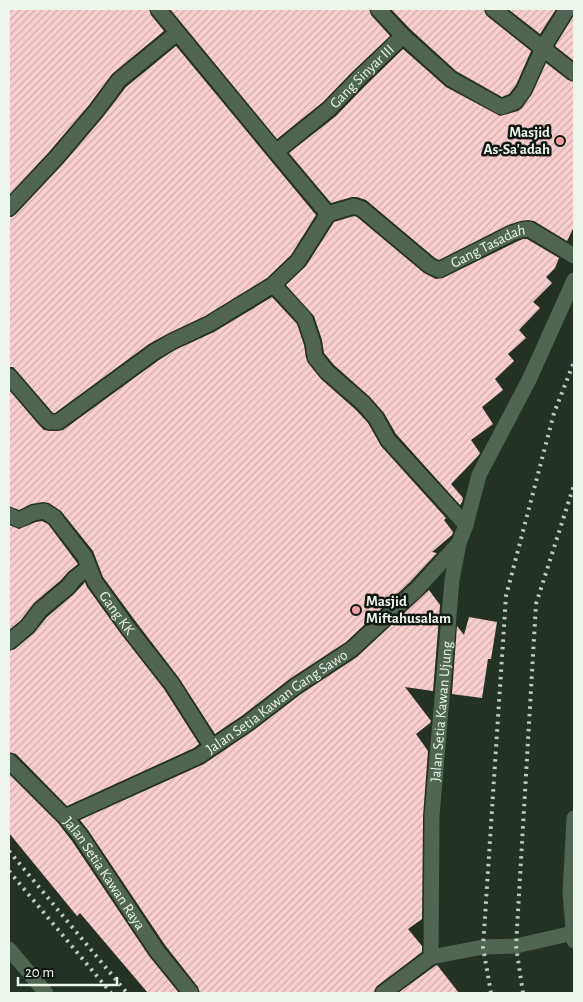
<svg xmlns="http://www.w3.org/2000/svg" width="583" height="1002" font-family="'Alegreya Sans',sans-serif">
	<style>
		.building { fill: url(#building-hatch) }
		.lines { fill: none; stroke-linecap: round; stroke-linejoin: round }
		.street { stroke: #506552; stroke-width: 15 }
		.rail { stroke: #bec9bf; stroke-width: 4; stroke-dasharray: 2.5 5; stroke-linecap: butt }
		.poi-dot { fill: #f49aa2; stroke: #111812; stroke-width: 2 }
		.labels { text-anchor: middle; stroke-width: 5; stroke-linejoin: round; paint-order: stroke }
		.street-label { font-size: 15px; fill: #ecf6ed; stroke: #111812 }
		.poi-label { font-size: 15px; font-weight: bold; fill: #ecf6ed; stroke: #111812; text-anchor: end }
	</style>
	<defs>
		<pattern id="building-hatch" width="6" height="6" patternUnits="userSpaceOnUse" patternTransform="scale(1.25)"><rect width="6" height="6" fill="#fbced0"/><path d="M-1 1l2-2M0 6l6-6M5 7l2-2" fill="none" stroke="#ceadae"/></pattern>
	</defs>
	<rect width="100%" height="100%" fill="#233224"/>
	<g class="building">
		<polygon points="9,9 149,9 151,15 164,31 112,74 89,105 49,152 9,195"/>
		<polygon points="170,9 369,9 371,15 390,36 352,72 323,102 277,139"/>
		<polygon points="391,9 484,9 485,13 487,16 531,51 516,85 509,94 502,97 456,71 410,29"/>
		<polygon points="508,9 556,9 540,34"/>
		<polygon points="574,15 574,61 555,46"/>
		<polygon points="176,46 316,215 291,255 267,278 205,316 167,334 149,344 55,413 53,413 16,370 13,367 9,367 9,217 12,217 16,214 63,164 103,117 126,87"/>
		<polygon points="403,49 446,87 500,116 518,111 522,108 532,94 546,63 568,80 574,82 574,227 567,241 534,221 528,220 520,221 508,225 439,260 435,258 366,200 357,197 352,197 331,203 289,153 336,116 365,86"/>
		<polygon points="354,216 357,217 424,273 436,279 443,278 516,242 523,239 527,239 559,258 555,268 546,277 552,283 533,302 540,308 519,330 526,338 508,354 514,361 495,379 503,390 482,407 493,424 471,440 480,453 478,456 451,484 463,498 462,502 460,505 396,434 384,413 370,397 334,365 324,353 322,340 314,316 286,285 306,266 334,222"/>
		<polygon points="272,297 297,324 304,345 306,358 308,363 321,379 356,410 368,423 381,446 446,518 444,520 453,532 452,535 432,552 437,553 410,582 346,642 291,678 243,715 215,734 179,678 136,622 103,577 93,551 61,511 49,503 43,502 31,504 19,510 9,506 9,390 39,425 44,430 50,431 58,431 63,430 159,360 175,350 214,332"/>
		<polygon points="42,521 48,524 78,564 68,572 61,580 34,603 21,620 9,630 9,525 19,529 36,522"/>
		<polygon points="85,582 87,587 121,634 164,689 199,744 194,748 67,806 16,754 9,752 9,651 15,649 34,633 47,617 74,594"/>
		<polygon points="429,590 440,605 433,691 405,687 431,721 430,723 416,734 428,751 423,816 422,919 408,929 422,946 422,952 377,986 375,989 374,993 200,993 198,987 165,945 88,830 80,820 204,764 254,730 301,694 357,657"/>
		<polygon points="469,617 497,622 491,659 488,659 482,698 452,694 457,626 464,635"/>
		<polygon points="9,774 58,823 72,841 149,956 179,993 148,993 80,913 77,916 9,833"/>
		<polygon points="437,965 459,993 398,993 435,966"/>
	</g>
	<g class="lines">
		<g class="street">
			<path id="s1" d="M 158,9 L 276,152 L 329,109 L 358,79 L 403,36"/>
			<polyline points="378,9 403,36 451,79 501,107 515,102 524,90 543,48 567,9"/>
			<polyline points="493,9 574,73"/>
			<polyline points="9,208 56,158 96,111 119,80 177,33"/>
			<path id="s2" d="M 328,214 L 354,206 L 362,209 L 430,266 L 439,270 L 512,233 L 521,230 L 529,229 L 574,256"/>
			<polyline points="273,285 284,296 305,319 313,343 315,357 327,372 363,403 376,418 388,440 466,525"/>
			<polyline points="9,376 46,419 50,422 58,422 154,352 171,342 209,324 273,285 298,261 328,214 276,152"/>
			<path id="s3" d="M 9,515 L 19,520 L 33,513 L 44,511 L 54,517 L 85,557 L 95,582 L 128,628 L 172,684 L 212,747"/>
			<polyline points="9,642 28,626 40,610 68,587 74,579 89,567"/>
			<path id="s4" d="M 9,761 L 65,817 L 80,835 L 157,951 L 191,993"/>
			<path id="s5" d="M 65,817 L 199,756 L 248,723 L 296,686 L 352,649 L 417,589 L 459,543"/>
			<polyline points="574,941 570,893 574,818"/>
			<polyline points="9,949 46,993"/>
			<path id="s6" d="M 431,957 L 432,816 L 452,580 L 459,543 L 466,525 L 479,475 L 529,380 L 574,280"/>
			<polyline points="383,993 431,957 483,947 516,946 573,933"/>
		</g>
		<g class="rail">
			<polyline points="9,851 127,993"/>
			<polyline points="9,871 111,993"/>
			<polyline points="491,993 483,947 506,596 554,413 574,362"/>
			<polyline points="523,993 516,946 536,604 574,485"/>
		</g>
	</g>
	<g class="poi-dot">
		<circle cx="560" cy="141" r="5"/>
		<circle cx="356" cy="610" r="5"/>
	</g>
	<g class="labels">
		<g class="street-label">
			<text dy="5" stroke="none"><textPath href="#s1" startOffset="300">Gang Sinyar III</textPath></text>
			<text dy="5" stroke="none"><textPath href="#s2" startOffset="189">Gang Tasadah</textPath></text>
			<text dy="5" stroke="none"><textPath href="#s3" startOffset="165">Gang KK</textPath></text>
			<text dy="5" stroke="none"><textPath href="#s5" startOffset="242">Jalan Setia Kawan Gang Sawo</textPath></text>
			<text dy="5" stroke="none"><textPath href="#s6" startOffset="246">Jalan Setia Kawan Ujung</textPath></text>
			<text dy="5" stroke="none"><textPath href="#s4" startOffset="148">Jalan Setia Kawan Raya</textPath></text>
		</g>
		<g class="poi-label">
			<text x="550" y="137">Masjid<tspan x="550" dy="17">As-Sa'adah</tspan></text>
			<text x="366" y="606" text-anchor="start">Masjid<tspan x="366" dy="17">Miftahusalam</tspan></text>
		</g>
	</g>
	<rect width="583" height="1002" fill="none" stroke="#ecf6ed" stroke-width="20"/>
	<path d="M18 977v8h99v-8" fill="none" stroke="#ecf6ed" stroke-width="2.5"/>
	<text x="25" y="977" font-size="15" fill="#ecf6ed" stroke="#111812" stroke-width="4" paint-order="stroke">20 m</text>
</svg>
